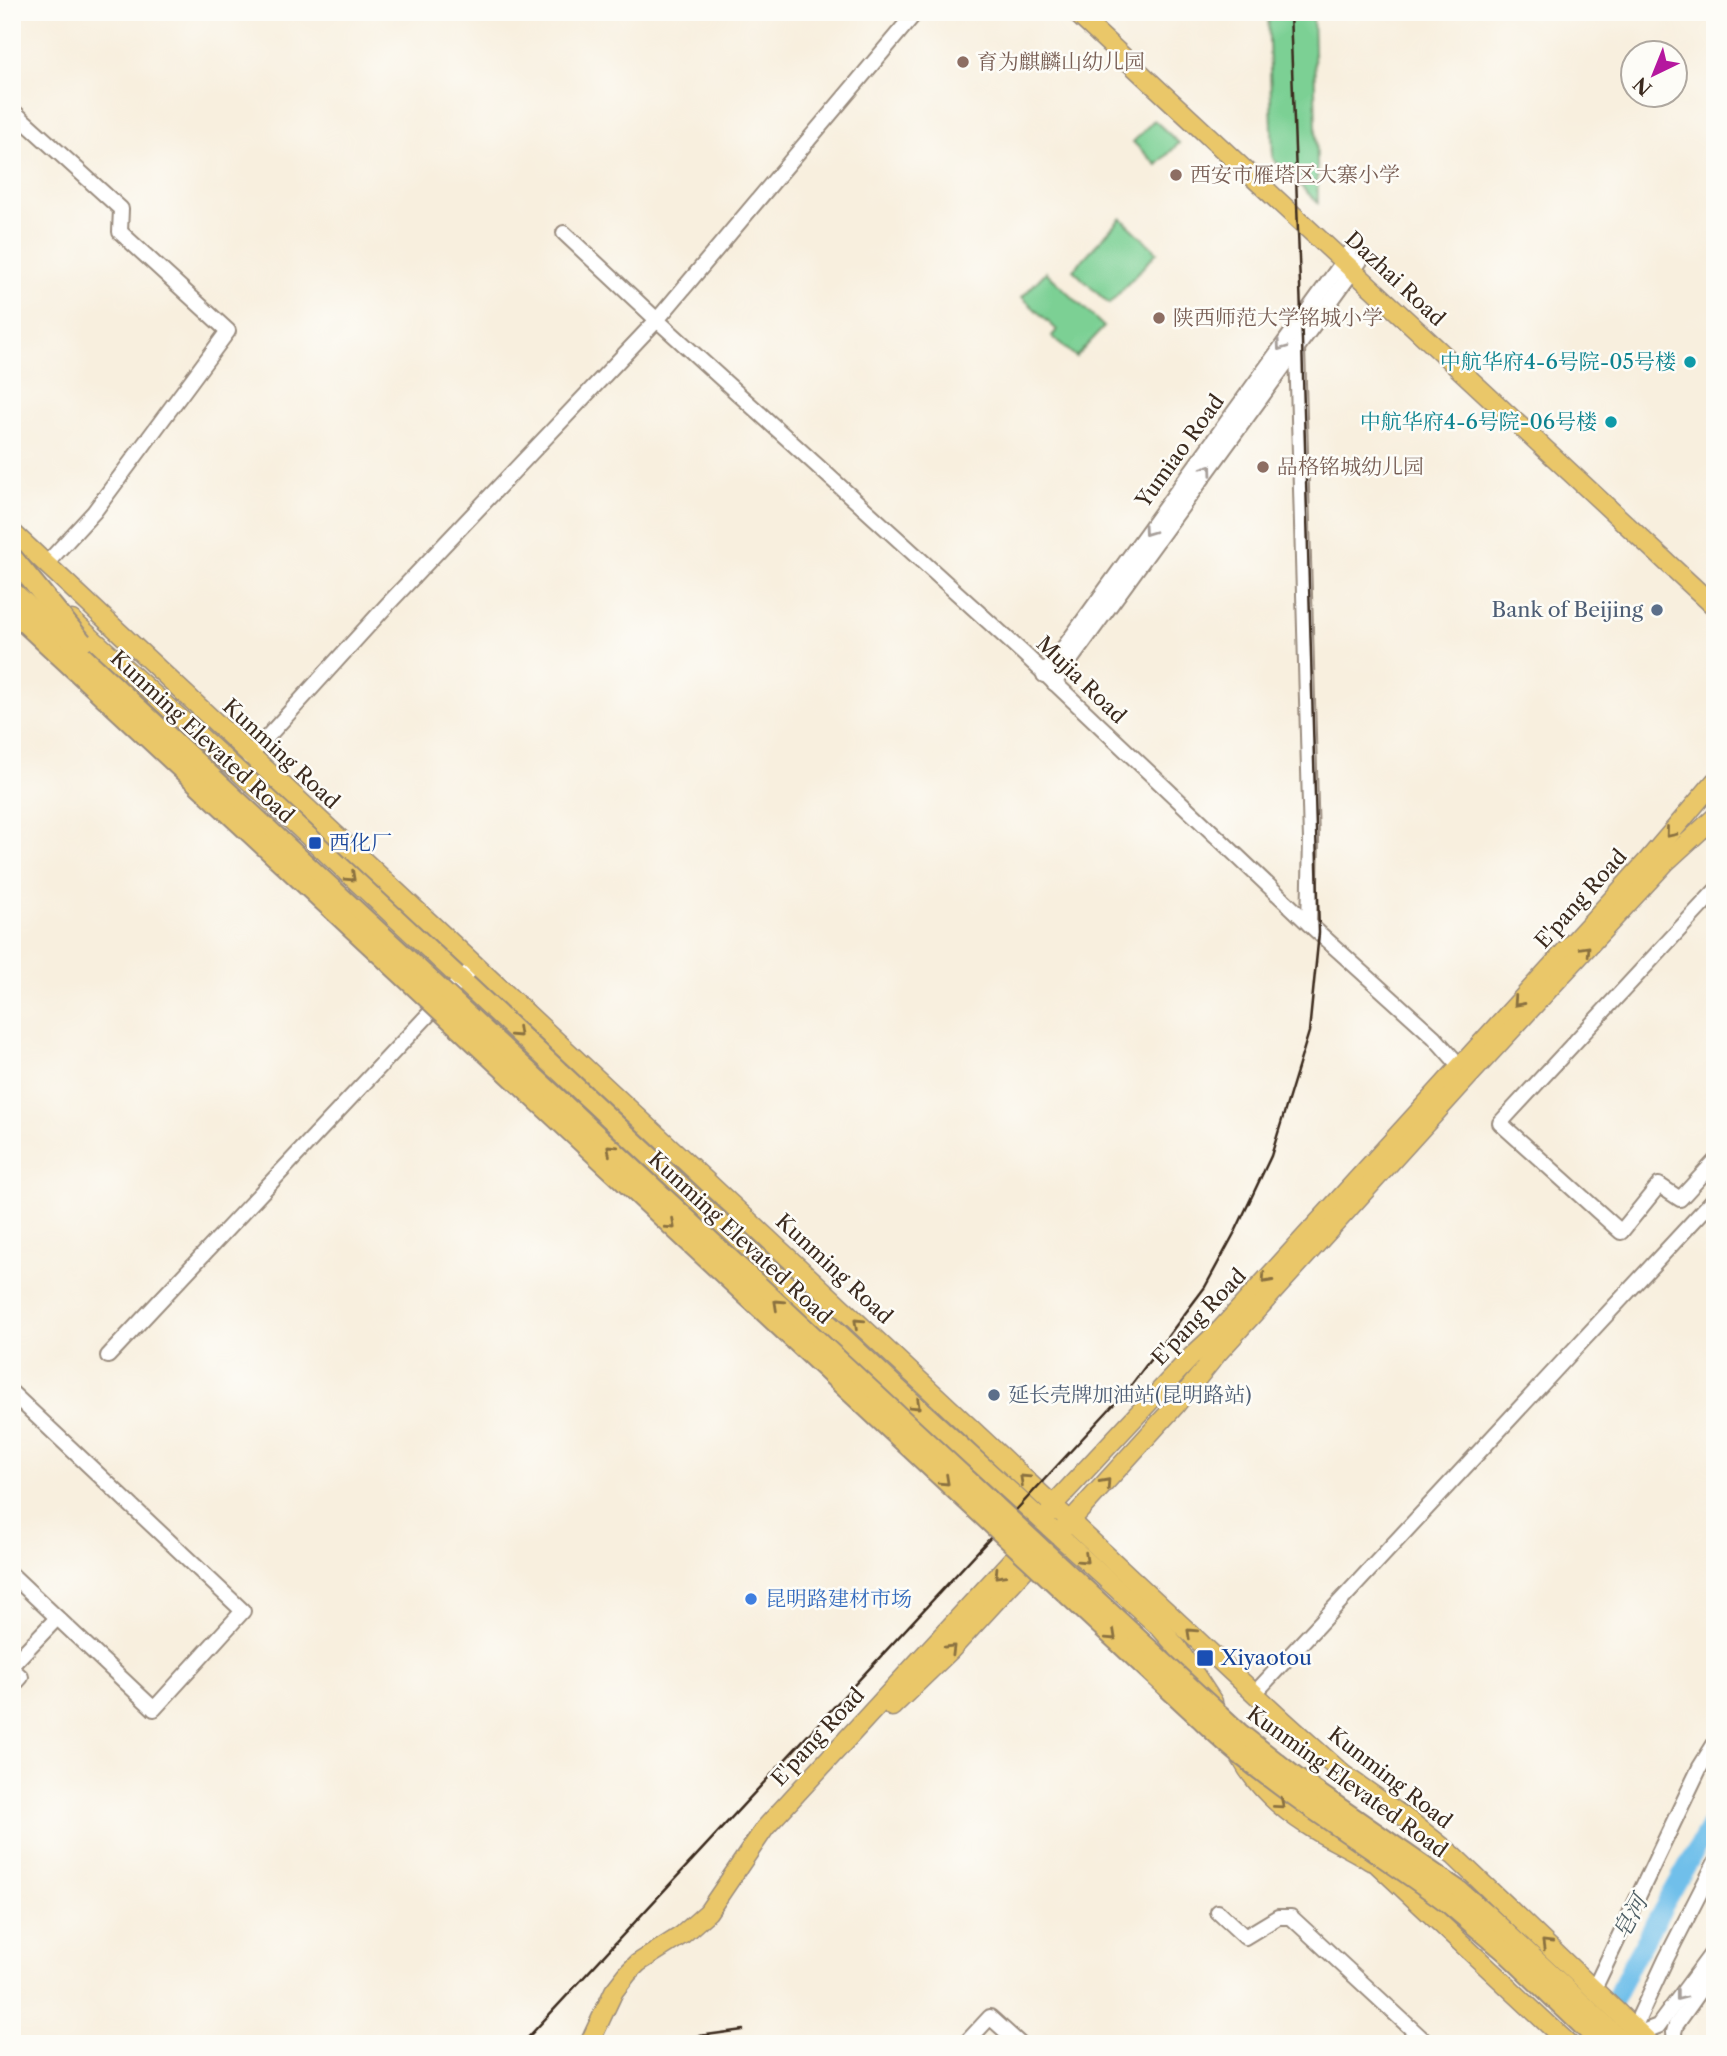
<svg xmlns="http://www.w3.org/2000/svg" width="1727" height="2056" font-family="'Libre Caslon Text','Noto Serif SC',serif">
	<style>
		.green { fill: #7bd094; stroke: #5b7d59; stroke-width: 2 }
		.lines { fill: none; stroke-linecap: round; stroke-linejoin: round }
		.river { stroke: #6fbfea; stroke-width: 18 }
		.minor-casing { stroke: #9a8c7e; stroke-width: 18 }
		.major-casing { stroke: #9a8c7e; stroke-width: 21 }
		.highway-casing { stroke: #9a8c7e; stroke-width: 23 }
		.minor { stroke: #fff; stroke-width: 14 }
		.major { stroke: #eac769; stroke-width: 18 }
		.highway { stroke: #eac769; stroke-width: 19 }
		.rail { stroke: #3b2a1e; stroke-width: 2.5 }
		.highway-bridge-casing { stroke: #9a8c7e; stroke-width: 23; stroke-linecap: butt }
		.highway-bridge { stroke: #eac769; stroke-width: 19 }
		.oneway { stroke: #a79f9a }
		.oneway2 { stroke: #8a7140 }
		.education-dot { fill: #8d6e63; stroke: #fdfcf7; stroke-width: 2.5 }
		.culture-dot { fill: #0f9aa8; stroke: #fdfcf7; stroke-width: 2.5 }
		.service-dot { fill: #5c6f8a; stroke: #fdfcf7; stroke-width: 2.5 }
		.transit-dot { fill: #1a4fb4; stroke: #fdfcf7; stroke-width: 2.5 }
		.shop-dot { fill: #3f7fe0; stroke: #fdfcf7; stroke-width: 2.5 }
		.labels { text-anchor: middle; stroke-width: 5; stroke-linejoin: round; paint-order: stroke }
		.education-label { font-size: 21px; fill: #785e54; stroke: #fdfcf7; text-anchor: start }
		.street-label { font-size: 21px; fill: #3b2a1e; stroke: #fdfcf7 }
		.culture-label { font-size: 21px; fill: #0d838f; stroke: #fdfcf7; text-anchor: end }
		.service-label { font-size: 21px; fill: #4e5e75; stroke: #fdfcf7; text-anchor: end }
		.transit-label { font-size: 21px; fill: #164399; stroke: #fdfcf7; text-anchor: start }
		.shop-label { font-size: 21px; fill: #366cbe; stroke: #fdfcf7; text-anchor: start }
		.water-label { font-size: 23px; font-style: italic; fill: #4d5e65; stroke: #fdfcf7 }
	</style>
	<rect width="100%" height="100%" fill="#fdfcf7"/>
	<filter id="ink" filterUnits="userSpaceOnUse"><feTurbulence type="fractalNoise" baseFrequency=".0143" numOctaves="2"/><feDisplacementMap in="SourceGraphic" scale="14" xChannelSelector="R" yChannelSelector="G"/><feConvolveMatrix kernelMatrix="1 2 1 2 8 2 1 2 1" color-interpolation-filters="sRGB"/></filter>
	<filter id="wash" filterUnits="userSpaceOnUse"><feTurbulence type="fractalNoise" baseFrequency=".00686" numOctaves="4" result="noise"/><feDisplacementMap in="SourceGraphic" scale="28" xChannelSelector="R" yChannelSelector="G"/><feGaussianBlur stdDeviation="1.57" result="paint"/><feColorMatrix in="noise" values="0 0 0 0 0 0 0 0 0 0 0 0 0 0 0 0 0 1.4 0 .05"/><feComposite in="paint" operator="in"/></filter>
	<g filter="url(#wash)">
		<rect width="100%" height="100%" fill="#f8efde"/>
		<g class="green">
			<polygon points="1268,12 1313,12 1318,203 1273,159"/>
			<polygon points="1154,120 1179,143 1157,165 1133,142"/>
			<polygon points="1121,218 1157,252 1109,304 1073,270"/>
			<polygon points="1046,272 1104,327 1076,357 1052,336 1057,330 1022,297"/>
		</g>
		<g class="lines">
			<polyline class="river" points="1605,2019 1632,1963 1715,1816"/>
		</g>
	</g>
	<g filter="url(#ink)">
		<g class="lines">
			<g class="minor-casing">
				<g id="minor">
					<polyline points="12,110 121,209 120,232 228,331 94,512 46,564"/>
					<polyline points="564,233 657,320 1023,653 1309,924 1434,1037 1466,1073"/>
					<polyline points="1297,348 1311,840 1309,924"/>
					<polyline points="1044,675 1350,252"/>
					<polyline points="1054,683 1360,261"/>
					<polyline points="249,757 388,604 657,320 916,12"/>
					<polyline points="1715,891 1500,1123 1621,1232 1659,1185 1680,1199 1715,1161"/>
					<polyline points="108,1356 475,965"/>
					<polyline points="12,1393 243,1611 154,1709 12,1575"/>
					<polyline points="12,1665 57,1618"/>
					<polyline points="12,1669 21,1677 12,1687"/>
					<polyline points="1255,1693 1715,1198"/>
					<polyline points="1218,1912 1245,1937 1278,1917 1291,1917 1428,2044"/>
					<polyline points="1594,1989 1700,1767 1715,1743"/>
					<polyline points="1634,2028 1666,1959 1715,1863"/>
					<polyline points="1637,2031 1645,2031 1658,2026 1715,1949"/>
					<polyline points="965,2044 990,2017 1020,2044"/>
					<polyline points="1675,2044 1674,2032 1676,2025 1715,1970"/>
				</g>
			</g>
			<g class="major-casing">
				<g id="major">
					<polyline points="1075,12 1715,607"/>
					<polyline points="12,532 1284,1721 1343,1774 1410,1821 1454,1856 1651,2044"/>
					<polyline points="72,620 260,791 923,1412 1161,1629 1177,1647 1213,1702"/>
					<polyline points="1049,1514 1053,1505 1192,1356 1220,1330 1647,861 1715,781"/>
					<polyline points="1064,1528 1175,1406 1217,1354 1469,1076 1667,861 1715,817"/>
					<polyline points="892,1707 951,1650 1040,1553"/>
					<path d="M 1241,1758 C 1255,1785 1281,1809 1307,1825 C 1327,1839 1350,1847 1370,1861"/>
					<polyline points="1362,1850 1569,2044"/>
					<polyline points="589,2044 614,1991 628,1973 638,1963 682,1935 708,1912 765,1828 1029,1541"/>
				</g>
			</g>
			<g class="highway-casing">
				<g id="highway">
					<polyline points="1459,1891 1487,1915 1625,2044"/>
					<polyline points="1447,1902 1505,1951 1602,2044"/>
				</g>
			</g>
			<use href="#minor" class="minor"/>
			<use href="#major" class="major"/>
			<use href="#highway" class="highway"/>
			<g class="rail">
				<polyline points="522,2044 1129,1388 1205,1287 1236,1230 1271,1156 1309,1032 1319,933 1302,340 1290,12"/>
				<polyline points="640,2044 743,2030"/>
			</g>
			<g class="highway-bridge-casing">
				<g id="highway-bridge">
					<polyline points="12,557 82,642"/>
					<polyline points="12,591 1239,1733 1296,1778 1459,1891"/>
					<path d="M 12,611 L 1197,1715 C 1213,1730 1228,1745 1245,1758 C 1309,1810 1381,1853 1447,1902"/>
				</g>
			</g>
			<use href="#highway-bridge" class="highway-bridge"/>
		</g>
		<defs><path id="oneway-chevron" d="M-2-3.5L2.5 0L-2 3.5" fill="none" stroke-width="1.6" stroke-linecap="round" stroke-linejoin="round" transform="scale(1.75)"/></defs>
		<g class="oneway">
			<use href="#oneway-chevron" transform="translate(1281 346) rotate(126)"/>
			<use href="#oneway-chevron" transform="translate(1208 469) rotate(-54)"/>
			<use href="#oneway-chevron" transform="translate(1148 531) rotate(126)"/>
			<use href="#oneway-chevron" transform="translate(1680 1996) rotate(128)"/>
		</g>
		<g class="oneway2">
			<use href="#oneway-chevron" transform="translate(1670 833) rotate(130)"/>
			<use href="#oneway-chevron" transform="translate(351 877) rotate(43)"/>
			<use href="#oneway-chevron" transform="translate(1586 950) rotate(-47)"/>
			<use href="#oneway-chevron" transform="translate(1518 1002) rotate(132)"/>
			<use href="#oneway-chevron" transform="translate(517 1033) rotate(43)"/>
			<use href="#oneway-chevron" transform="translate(611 1149) rotate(-137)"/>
			<use href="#oneway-chevron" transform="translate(671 1225) rotate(43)"/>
			<use href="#oneway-chevron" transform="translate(1266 1279) rotate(132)"/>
			<use href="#oneway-chevron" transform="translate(778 1304) rotate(-137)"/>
			<use href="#oneway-chevron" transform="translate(858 1323) rotate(-137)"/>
			<use href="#oneway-chevron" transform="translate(916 1405) rotate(43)"/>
			<use href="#oneway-chevron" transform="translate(1024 1479) rotate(-137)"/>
			<use href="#oneway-chevron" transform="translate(945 1481) rotate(43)"/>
			<use href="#oneway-chevron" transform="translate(1106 1483) rotate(-48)"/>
			<use href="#oneway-chevron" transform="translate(1084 1559) rotate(43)"/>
			<use href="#oneway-chevron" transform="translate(999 1574) rotate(133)"/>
			<use href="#oneway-chevron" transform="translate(1191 1633) rotate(-137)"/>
			<use href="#oneway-chevron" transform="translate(1112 1636) rotate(43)"/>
			<use href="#oneway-chevron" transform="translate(951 1649) rotate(-45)"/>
			<use href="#oneway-chevron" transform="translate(1280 1804) rotate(40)"/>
			<use href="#oneway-chevron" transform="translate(1546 1944) rotate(-136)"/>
		</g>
	</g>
	<g class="education-dot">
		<circle cx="963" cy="62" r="7"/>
		<circle cx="1176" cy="175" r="7"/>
		<circle cx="1159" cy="318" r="7"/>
		<circle cx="1263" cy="467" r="7"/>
	</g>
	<g class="culture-dot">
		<circle cx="1690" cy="362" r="7"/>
		<circle cx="1611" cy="422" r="7"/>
	</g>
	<g class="service-dot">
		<circle cx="1657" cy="610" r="7"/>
		<circle cx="994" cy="1395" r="7"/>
	</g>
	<g class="transit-dot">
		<rect x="308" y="836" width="14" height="14" rx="3.5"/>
		<rect x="1196" y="1649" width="18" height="18" rx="3.5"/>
	</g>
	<circle class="shop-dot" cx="751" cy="1599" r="7"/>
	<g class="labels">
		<g class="education-label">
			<text x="977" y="69">育为麒麟山幼儿园</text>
			<text x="1190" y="182">西安市雁塔区大寨小学</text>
			<text x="1173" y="325">陕西师范大学铭城小学</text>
			<text x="1277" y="474">品格铭城幼儿园</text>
		</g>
		<g class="street-label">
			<text transform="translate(1395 279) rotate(43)" y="7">Dazhai Road</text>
			<text transform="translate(1180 451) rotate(-54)" y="7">Yumiao Road</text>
			<text transform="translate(1081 680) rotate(44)" y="7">Mujia Road</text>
			<text transform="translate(202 737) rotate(43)" y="7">Kunming Elevated Road</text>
			<text transform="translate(281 754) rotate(43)" y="7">Kunming Road</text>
			<text transform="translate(1581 899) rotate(-48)" y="7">E'pang Road</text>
			<text transform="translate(740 1238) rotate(43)" y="7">Kunming Elevated Road</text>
			<text transform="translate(834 1269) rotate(43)" y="7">Kunming Road</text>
			<text transform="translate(1199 1317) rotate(-46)" y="7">E'pang Road</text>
			<text transform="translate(818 1737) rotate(-47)" y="7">E'pang Road</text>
			<text transform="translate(1390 1778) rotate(38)" y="7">Kunming Road</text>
			<text transform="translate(1347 1782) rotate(36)" y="7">Kunming Elevated Road</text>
		</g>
		<g class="culture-label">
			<text x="1676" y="369">中航华府4-6号院-05号楼</text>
			<text x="1597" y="429">中航华府4-6号院-06号楼</text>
		</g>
		<g class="service-label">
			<text x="1643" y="617">Bank of Beijing</text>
			<text x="1008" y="1402" text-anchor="start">延长壳牌加油站(昆明路站)</text>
		</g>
		<g class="transit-label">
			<text x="329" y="850">西化厂</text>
			<text x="1221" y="1665">Xiyaotou</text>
		</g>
		<g class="shop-label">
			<text x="765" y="1606">昆明路建材市场</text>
		</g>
		<g class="water-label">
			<text transform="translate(1630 1917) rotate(-61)" y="8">皂河</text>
		</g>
	</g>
	<rect width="1727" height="2056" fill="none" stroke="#fdfcf7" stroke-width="42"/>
	<g transform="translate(1654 74) rotate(223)"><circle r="33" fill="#fdfcf7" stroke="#afa8a0" stroke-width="2"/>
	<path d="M0-5L12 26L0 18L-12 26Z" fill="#b5179e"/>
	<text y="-10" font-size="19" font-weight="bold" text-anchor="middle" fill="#3b2a1e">N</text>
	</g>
</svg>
